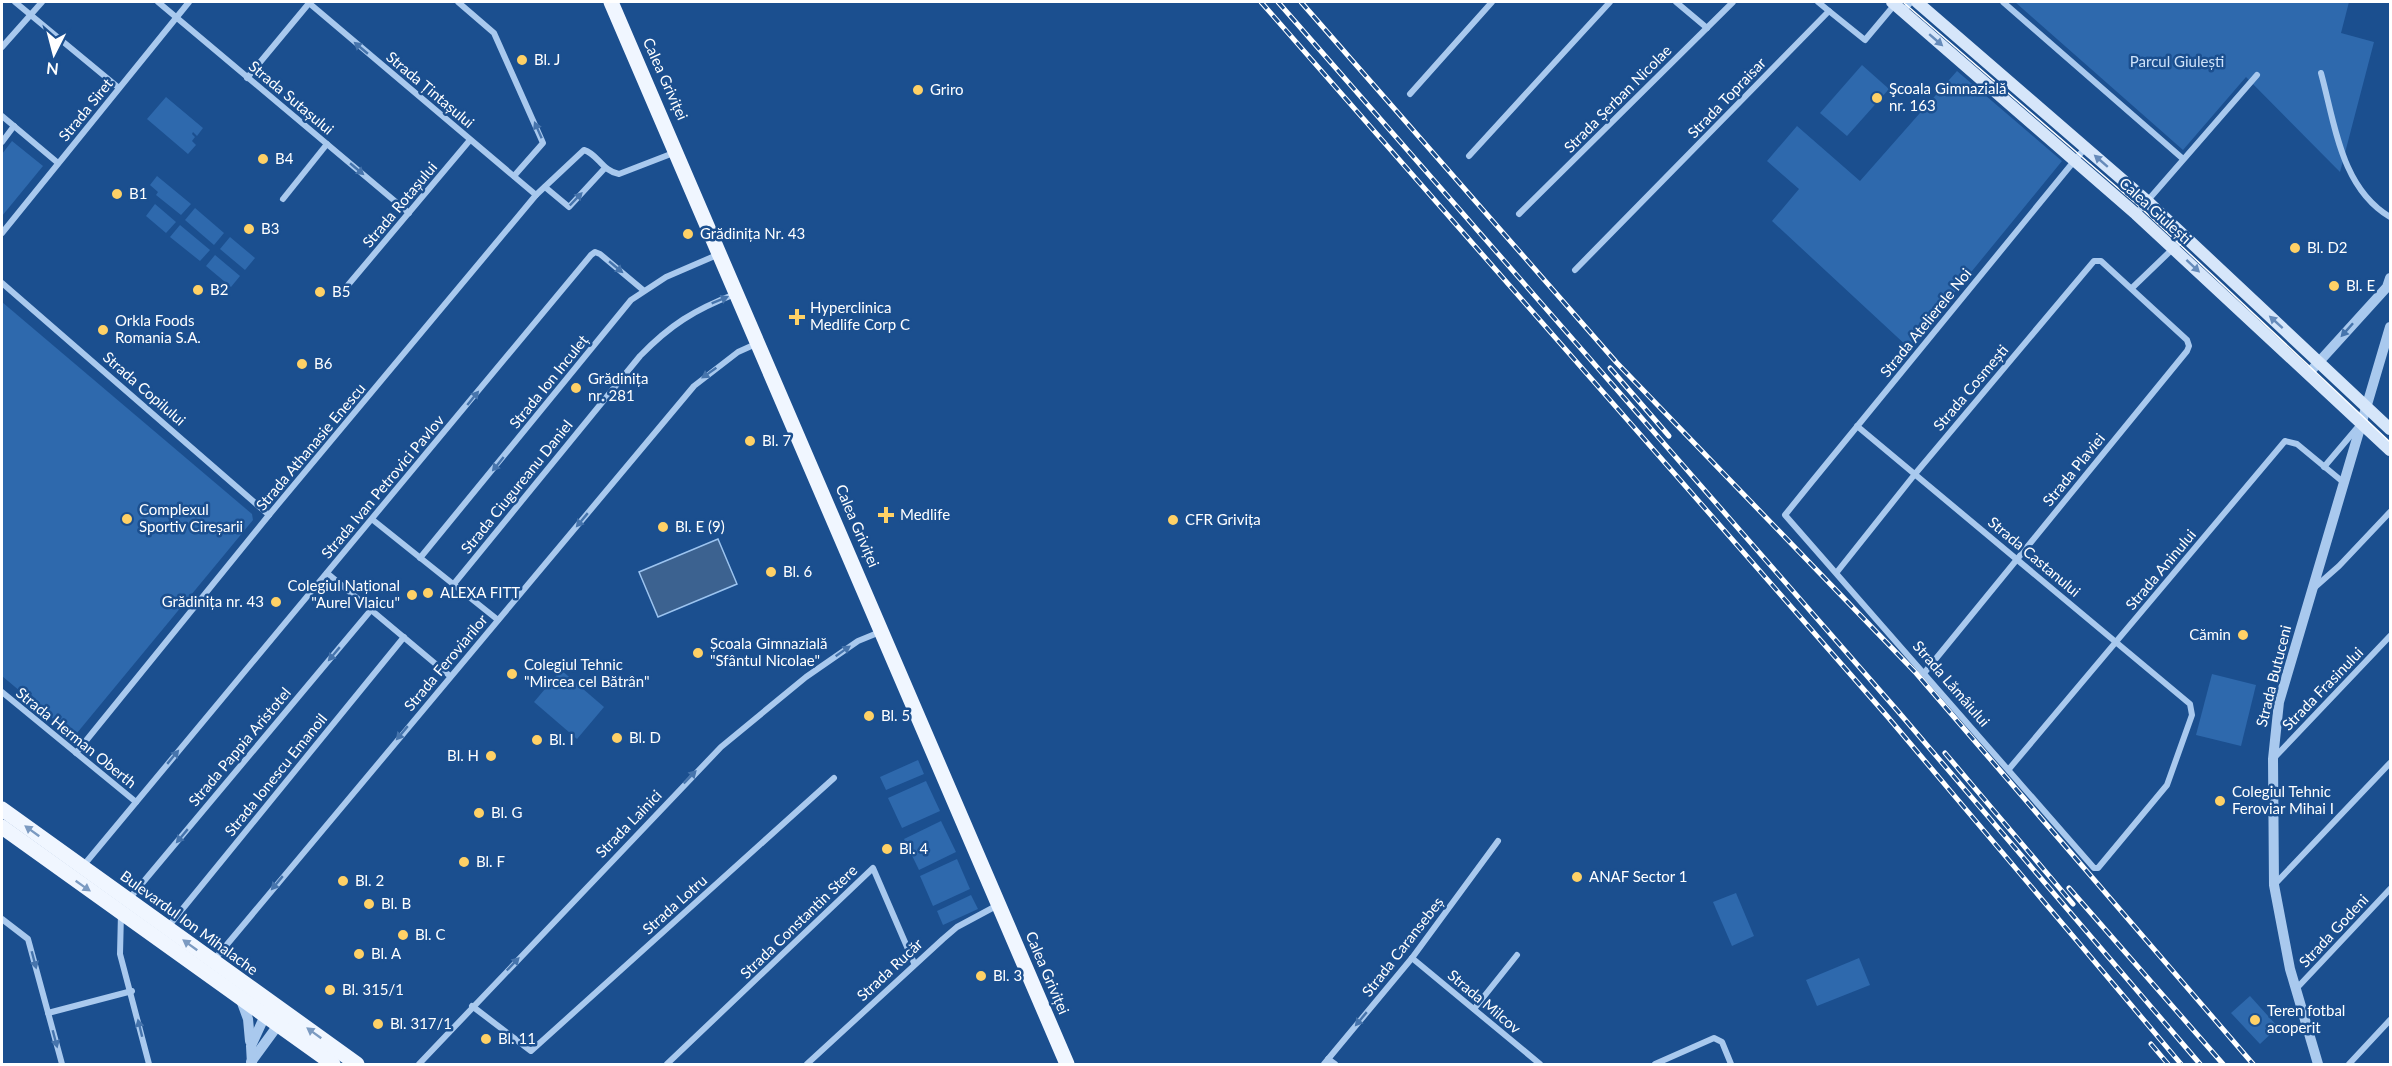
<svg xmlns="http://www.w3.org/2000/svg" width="2392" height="1066" font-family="Lato,sans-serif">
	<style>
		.green { fill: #2e69ad }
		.water { fill: #3c6290; stroke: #9cc4f0; stroke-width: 1.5 }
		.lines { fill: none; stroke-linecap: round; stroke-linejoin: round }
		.minor { stroke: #a9c9ee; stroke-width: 6 }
		.tertiary { stroke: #a9c9ee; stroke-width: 10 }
		.secondary { stroke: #d6e6fa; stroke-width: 12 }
		.primary { stroke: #f0f6ff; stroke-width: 15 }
		.tram { stroke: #fff; stroke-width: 1.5 }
		.rail-casing { stroke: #fff; stroke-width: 5 }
		.rail { stroke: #1b4f8f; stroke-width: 3; stroke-dasharray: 9; stroke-linecap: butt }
		.oneway { fill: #668bba }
		.oneway2 { fill: #4674ac }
		.oneway3 { fill: #7b9ac1 }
		.poi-dot { fill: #ffd166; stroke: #1b4f8f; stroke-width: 2 }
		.labels { text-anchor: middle; stroke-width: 5; stroke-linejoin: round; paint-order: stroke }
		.poi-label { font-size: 15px; fill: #fff; stroke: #1b4f8f; text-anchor: start }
		.park-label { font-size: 15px; fill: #cfe3fa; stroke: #1b4f8f }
		.street-label { font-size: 15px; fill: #fff; stroke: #1b4f8f }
	</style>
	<rect width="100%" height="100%" fill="#1b4f8f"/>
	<g class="green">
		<polygon points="2015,2 2349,2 2341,33 2374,42 2340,172 2246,77 2183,150"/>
		<polygon points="1862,65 1889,89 1847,136 1820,113"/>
		<polygon points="1957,71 2062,161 1909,348 1772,221 1799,189 1767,161 1797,126 1860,181"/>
		<polygon points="166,97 203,128 197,136 193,132 192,134 195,137 192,141 196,145 188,154 147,119"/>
		<polygon points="12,141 43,166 2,216 2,154"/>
		<polygon points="157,176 191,204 181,215 156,195 158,192 150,185"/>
		<polygon points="155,204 176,222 166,233 146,216"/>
		<polygon points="195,208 224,233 214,245 185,220"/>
		<polygon points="180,225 210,250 200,261 170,237"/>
		<polygon points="230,237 255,258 245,270 220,249"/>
		<polygon points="215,255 240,276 231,287 206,266"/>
		<polygon points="2,302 252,514 253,520 77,733 70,733 2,676"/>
		<polygon points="561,670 604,707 577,739 534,702"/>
		<polygon points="2212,674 2256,685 2241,746 2196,735"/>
		<polygon points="918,760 924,774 886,790 880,777"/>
		<polygon points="926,781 940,811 902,828 888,798"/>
		<polygon points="941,821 956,852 919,870 904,839"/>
		<polygon points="957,859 970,889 933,906 920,876"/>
		<polygon points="1736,893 1754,936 1732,946 1713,902"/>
		<polygon points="971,895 978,909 943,925 937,911"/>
		<polygon points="1859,958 1870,985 1817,1006 1806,980"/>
		<polygon points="2250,996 2278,1027 2260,1044 2231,1013"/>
	</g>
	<polygon class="water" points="718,539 737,584 658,617 639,572"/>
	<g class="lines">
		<g class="minor">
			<polyline points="15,2 119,88"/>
			<polyline points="158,2 409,213"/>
			<polyline points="458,2 494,33 543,143 514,176"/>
			<polyline points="1676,2 1707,28"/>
			<polyline points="1818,2 1829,11"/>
			<polyline points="2003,2 2182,158"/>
			<polyline points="309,3 536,195"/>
			<polyline points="1903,11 1911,2"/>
			<polyline points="2,47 42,2"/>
			<path d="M 2321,73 C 2335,124 2341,188 2390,217"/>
			<polyline points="247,78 310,2"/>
			<polyline points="1410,94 1492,2"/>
			<polyline points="2,116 58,163"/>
			<polyline points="2,142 14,126"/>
			<polyline points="1469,156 1610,2"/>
			<polyline points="545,187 569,207 604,169"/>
			<polyline points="283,199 327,144"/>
			<polyline points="1519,214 1733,2"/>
			<polyline points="2136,214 2257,75"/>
			<polyline points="2,233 189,2"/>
			<polyline points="1575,270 1829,11 1865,40 1896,3"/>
			<polyline points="2,283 269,515"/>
			<polyline points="348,285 470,140"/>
			<polyline points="2132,288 2185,237"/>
			<polyline points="1857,426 2190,704 2192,715 2167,785 2098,868 2094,868 1785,515 1810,484 2075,160 2086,147"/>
			<polyline points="2324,467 2357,428"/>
			<polyline points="373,520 498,620"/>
			<polyline points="420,558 631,300 666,277 717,255"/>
			<polyline points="1837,572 1915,474 2094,261 2101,261 2187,340 2189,346 2187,351 1925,672"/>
			<polyline points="327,573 450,676"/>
			<path d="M 453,585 L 640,356 C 670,325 694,310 735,294"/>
			<polyline points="2314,588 2339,566 2390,512"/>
			<polyline points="2,692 136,802"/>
			<path d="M 76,753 L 269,515 L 536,195 L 584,150 C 598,154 602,171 619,174 L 676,152"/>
			<polyline points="2274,758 2390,636"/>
			<polyline points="2009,769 2285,441 2297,444 2343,482"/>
			<polyline points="83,866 591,255 595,252 600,254 643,290"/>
			<polyline points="2274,885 2390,763"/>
			<polyline points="129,899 371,610"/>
			<polyline points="121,913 120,954 149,1064"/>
			<polyline points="2,919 28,939 62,1064"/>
			<polyline points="167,928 404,637"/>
			<polyline points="1412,958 1540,1064"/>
			<polyline points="214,960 694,386 738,352 758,343"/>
			<polyline points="2296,989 2390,889"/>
			<polyline points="472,1006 531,1051 834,778"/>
			<polyline points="1474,1009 1517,955"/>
			<polyline points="48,1013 132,991"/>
			<polyline points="1328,1059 1335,1064"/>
			<polyline points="419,1064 721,747 806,677 858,641 880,632"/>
			<polyline points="667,1064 873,868 914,963"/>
			<polyline points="807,1064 943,939 957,927 998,905"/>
			<polyline points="1324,1064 1412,958 1498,841"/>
			<polyline points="1655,1064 1714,1038 1722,1042 1731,1064"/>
			<polyline points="2349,1064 2390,1020"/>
		</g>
		<g class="tertiary">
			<polyline points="2308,374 2387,287 2390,278"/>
			<polyline points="241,1000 248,1019 250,1041"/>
			<polyline points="251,1062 281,1021"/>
			<polyline points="252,1064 251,1046 268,1009"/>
			<polyline points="2318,1064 2290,969 2274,885 2273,759 2279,702 2390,327"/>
		</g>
		<g class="secondary">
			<polyline points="1892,2 2136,214 2390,450"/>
			<polyline points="1917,2 2147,201 2390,429"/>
		</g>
		<g class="primary">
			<polyline points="611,2 1067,1064"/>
			<polyline points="2,809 357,1064"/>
			<polyline points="2,827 333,1064"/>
		</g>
		<polyline class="tram" points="1903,2 2141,208 2390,442"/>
		<g class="rail-casing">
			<g id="rail">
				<polyline points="1261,2 1887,716 2181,1064"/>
				<polyline points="1278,2 1896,709 2200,1064"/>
				<polyline points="1301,2 1617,363 1916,673 2253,1064"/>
				<polyline points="1610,368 1669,436"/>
				<polyline points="1945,753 2073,904"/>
				<polyline points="2069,888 2223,1064"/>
				<polyline points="2151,1044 2168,1064"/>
			</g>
		</g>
		<use href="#rail" class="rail"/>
	</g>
	<defs><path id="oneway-solid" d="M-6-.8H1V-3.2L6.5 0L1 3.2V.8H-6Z" transform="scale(1.5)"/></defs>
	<g class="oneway">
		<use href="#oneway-solid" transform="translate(1936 40) rotate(41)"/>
		<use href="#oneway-solid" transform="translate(2101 161) rotate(-139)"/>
		<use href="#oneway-solid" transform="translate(2193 266) rotate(43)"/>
		<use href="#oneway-solid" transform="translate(2276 322) rotate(-138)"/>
	</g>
	<g class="oneway2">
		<use href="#oneway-solid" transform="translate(361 48) rotate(-140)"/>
		<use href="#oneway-solid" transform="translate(538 130) rotate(-114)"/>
		<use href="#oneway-solid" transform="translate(357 169) rotate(40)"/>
		<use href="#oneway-solid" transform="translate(576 199) rotate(-46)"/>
		<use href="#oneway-solid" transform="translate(616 267) rotate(40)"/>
		<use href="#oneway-solid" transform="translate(720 300) rotate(-22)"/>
		<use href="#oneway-solid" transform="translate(2347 330) rotate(132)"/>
		<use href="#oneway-solid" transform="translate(709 373) rotate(145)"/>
		<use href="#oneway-solid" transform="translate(473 398) rotate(-51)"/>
		<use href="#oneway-solid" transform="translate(498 464) rotate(129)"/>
		<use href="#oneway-solid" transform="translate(582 520) rotate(130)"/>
		<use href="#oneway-solid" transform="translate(843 651) rotate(-35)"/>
		<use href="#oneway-solid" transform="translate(334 654) rotate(130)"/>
		<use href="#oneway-solid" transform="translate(402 733) rotate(130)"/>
		<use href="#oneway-solid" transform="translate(173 757) rotate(-50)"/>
		<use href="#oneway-solid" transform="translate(690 777) rotate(-46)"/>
		<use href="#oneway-solid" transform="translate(182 836) rotate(130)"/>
		<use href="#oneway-solid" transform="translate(277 883) rotate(130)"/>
		<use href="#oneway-solid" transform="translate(34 960) rotate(75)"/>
		<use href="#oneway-solid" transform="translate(513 964) rotate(-46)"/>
		<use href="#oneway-solid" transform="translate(1361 1019) rotate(130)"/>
		<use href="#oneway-solid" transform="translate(140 1028) rotate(-104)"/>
		<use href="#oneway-solid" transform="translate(55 1039) rotate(75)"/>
	</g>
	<g class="oneway3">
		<use href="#oneway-solid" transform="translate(32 831) rotate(-144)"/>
		<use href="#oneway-solid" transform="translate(83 886) rotate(35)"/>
		<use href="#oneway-solid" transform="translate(190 945) rotate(-144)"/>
		<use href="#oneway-solid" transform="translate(314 1033) rotate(-144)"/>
	</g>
	<g class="poi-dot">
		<circle cx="522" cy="60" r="6"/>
		<circle cx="918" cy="90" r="6"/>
		<circle cx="1877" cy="98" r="6"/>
		<circle cx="263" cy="159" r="6"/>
		<circle cx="117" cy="194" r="6"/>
		<circle cx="249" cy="229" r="6"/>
		<circle cx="688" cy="234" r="6"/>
		<circle cx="2295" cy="248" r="6"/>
		<circle cx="2334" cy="286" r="6"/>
		<circle cx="198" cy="290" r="6"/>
		<circle cx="320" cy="292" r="6"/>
		<path d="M794 308h6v6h6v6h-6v6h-6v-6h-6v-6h6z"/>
		<circle cx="103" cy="330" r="6"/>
		<circle cx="302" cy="364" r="6"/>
		<circle cx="576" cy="388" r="6"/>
		<circle cx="750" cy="441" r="6"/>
		<path d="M883 506h6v6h6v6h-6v6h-6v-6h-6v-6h6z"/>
		<circle cx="127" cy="519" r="6"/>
		<circle cx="1173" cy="520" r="6"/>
		<circle cx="663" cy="527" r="6"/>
		<circle cx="771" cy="572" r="6"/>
		<circle cx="428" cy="593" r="6"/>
		<circle cx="412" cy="595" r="6"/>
		<circle cx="276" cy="602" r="6"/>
		<circle cx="2243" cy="635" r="6"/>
		<circle cx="698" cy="653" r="6"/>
		<circle cx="512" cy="674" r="6"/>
		<circle cx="869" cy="716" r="6"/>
		<circle cx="617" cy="738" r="6"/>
		<circle cx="537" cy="740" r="6"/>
		<circle cx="491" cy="756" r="6"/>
		<circle cx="2220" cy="801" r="6"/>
		<circle cx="479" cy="813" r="6"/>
		<circle cx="887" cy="849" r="6"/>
		<circle cx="464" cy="862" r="6"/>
		<circle cx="1577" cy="877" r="6"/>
		<circle cx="343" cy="881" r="6"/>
		<circle cx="369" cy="904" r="6"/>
		<circle cx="403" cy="935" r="6"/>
		<circle cx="359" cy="954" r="6"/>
		<circle cx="981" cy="976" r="6"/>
		<circle cx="330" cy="990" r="6"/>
		<circle cx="2255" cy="1020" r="6"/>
		<circle cx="378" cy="1024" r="6"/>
		<circle cx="486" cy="1039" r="6"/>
	</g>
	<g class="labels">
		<g class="poi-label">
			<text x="534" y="65">Bl. J</text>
			<text x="1889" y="94">Şcoala Gimnazială<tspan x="1889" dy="17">nr. 163</tspan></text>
			<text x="930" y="95">Griro</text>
			<text x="275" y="164">B4</text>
			<text x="129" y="199">B1</text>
			<text x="261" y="234">B3</text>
			<text x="700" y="239">Grădinița Nr. 43</text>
			<text x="2307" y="253">Bl. D2</text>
			<text x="2346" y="291">Bl. E</text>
			<text x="210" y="295">B2</text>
			<text x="332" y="297">B5</text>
			<text x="810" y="313">Hyperclinica<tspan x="810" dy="17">Medlife Corp C</tspan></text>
			<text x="115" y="326">Orkla Foods<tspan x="115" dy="17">Romania S.A.</tspan></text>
			<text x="314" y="369">B6</text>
			<text x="588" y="384">Grădinița<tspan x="588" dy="17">nr. 281</tspan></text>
			<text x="762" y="446">Bl. 7</text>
			<text x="139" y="515">Complexul<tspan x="139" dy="17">Sportiv Cireșarii</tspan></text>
			<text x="900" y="520">Medlife</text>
			<text x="1185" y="525">CFR Grivița</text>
			<text x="675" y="532">Bl. E (9)</text>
			<text x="783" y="577">Bl. 6</text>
			<text x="400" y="591" text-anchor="end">Colegiul Național<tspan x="400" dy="17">"Aurel Vlaicu"</tspan></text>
			<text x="440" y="598">ALEXA FITT</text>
			<text x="264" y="607" text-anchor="end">Grădinița nr. 43</text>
			<text x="2231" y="640" text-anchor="end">Cămin</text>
			<text x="710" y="649">Școala Gimnazială<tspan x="710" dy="17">"Sfântul Nicolae"</tspan></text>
			<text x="524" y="670">Colegiul Tehnic<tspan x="524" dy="17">"Mircea cel Bătrân"</tspan></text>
			<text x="881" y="721">Bl. 5</text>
			<text x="629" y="743">Bl. D</text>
			<text x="549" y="745">Bl. I</text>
			<text x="479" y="761" text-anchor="end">Bl. H</text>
			<text x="2232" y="797">Colegiul Tehnic<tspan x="2232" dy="17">Feroviar Mihai I</tspan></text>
			<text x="491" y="818">Bl. G</text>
			<text x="899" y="854">Bl. 4</text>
			<text x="476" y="867">Bl. F</text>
			<text x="1589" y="882">ANAF Sector 1</text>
			<text x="355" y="886">Bl. 2</text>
			<text x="381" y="909">Bl. B</text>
			<text x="415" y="940">Bl. C</text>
			<text x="371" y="959">Bl. A</text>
			<text x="993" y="981">Bl. 3</text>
			<text x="342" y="995">Bl. 315/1</text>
			<text x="2267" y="1016">Teren fotbal<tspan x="2267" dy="17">acoperit</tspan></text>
			<text x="390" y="1029">Bl. 317/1</text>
			<text x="498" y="1044">Bl. 11</text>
		</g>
		<g class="park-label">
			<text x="2177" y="67">Parcul Giulești</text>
		</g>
		<g class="street-label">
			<text transform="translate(665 79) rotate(66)" y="5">Calea Griviței</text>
			<text transform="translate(430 90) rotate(40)" y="5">Strada Țintașului</text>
			<text transform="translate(291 98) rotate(40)" y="5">Strada Sutașului</text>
			<text transform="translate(1727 98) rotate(-46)" y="5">Strada Topraisar</text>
			<text transform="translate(1618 99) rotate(-45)" y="5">Strada Șerban Nicolae</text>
			<text transform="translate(86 110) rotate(-51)" y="5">Strada Siret</text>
			<text transform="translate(400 205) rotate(-50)" y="5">Strada Rotașului</text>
			<text transform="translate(2155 211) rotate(42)" y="5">Calea Giulești</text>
			<text transform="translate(1926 323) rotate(-51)" y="5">Strada Atelierele Noi</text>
			<text transform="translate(549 382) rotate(-51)" y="5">Strada Ion Inculeț</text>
			<text transform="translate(1971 388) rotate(-50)" y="5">Strada Cosmești</text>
			<text transform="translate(144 389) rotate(41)" y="5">Strada Copilului</text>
			<text transform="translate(311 447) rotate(-50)" y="5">Strada Athanasie Enescu</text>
			<text transform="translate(2074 470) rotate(-51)" y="5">Strada Plaviei</text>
			<text transform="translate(383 487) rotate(-50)" y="5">Strada Ivan Petrovici Pavlov</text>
			<text transform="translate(517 487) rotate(-51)" y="5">Strada Ciugureanu Daniel</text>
			<text transform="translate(857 526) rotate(67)" y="5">Calea Griviței</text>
			<text transform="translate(2034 557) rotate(40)" y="5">Strada Castanului</text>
			<text transform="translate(2161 570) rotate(-50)" y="5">Strada Aninului</text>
			<text transform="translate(446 663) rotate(-50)" y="5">Strada Feroviarilor</text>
			<text transform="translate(2274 676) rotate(-76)" y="5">Strada Butuceni</text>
			<text transform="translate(1951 684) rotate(49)" y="5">Strada Lămâiului</text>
			<text transform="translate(2323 689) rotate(-46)" y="5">Strada Frasinului</text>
			<text transform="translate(76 738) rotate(39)" y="5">Strada Herman Oberth</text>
			<text transform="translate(240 747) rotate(-50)" y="5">Strada Pappia Aristotel</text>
			<text transform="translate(276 775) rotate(-51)" y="5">Strada Ionescu Emanoil</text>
			<text transform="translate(629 824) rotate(-46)" y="5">Strada Lainici</text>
			<text transform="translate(675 905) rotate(-42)" y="5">Strada Lotru</text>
			<text transform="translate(799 922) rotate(-44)" y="5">Strada Constantin Stere</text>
			<text transform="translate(189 923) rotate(36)" y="5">Bulevardul Ion Mihalache</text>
			<text transform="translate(2334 931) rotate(-47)" y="5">Strada Godeni</text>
			<text transform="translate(1403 947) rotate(-52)" y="5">Strada Caransebeș</text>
			<text transform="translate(890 970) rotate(-43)" y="5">Strada Rucăr</text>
			<text transform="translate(1047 973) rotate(67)" y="5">Calea Griviței</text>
			<text transform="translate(1484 1002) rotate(40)" y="5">Strada Milcov</text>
		</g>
	</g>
	<rect width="2392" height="1066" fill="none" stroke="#ffffff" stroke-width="6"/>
	<g transform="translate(54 54) rotate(186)" stroke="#1b4f8f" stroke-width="4.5" paint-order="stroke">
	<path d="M0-4.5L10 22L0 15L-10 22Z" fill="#ffffff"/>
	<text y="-9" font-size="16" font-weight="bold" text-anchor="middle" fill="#ffffff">N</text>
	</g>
</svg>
